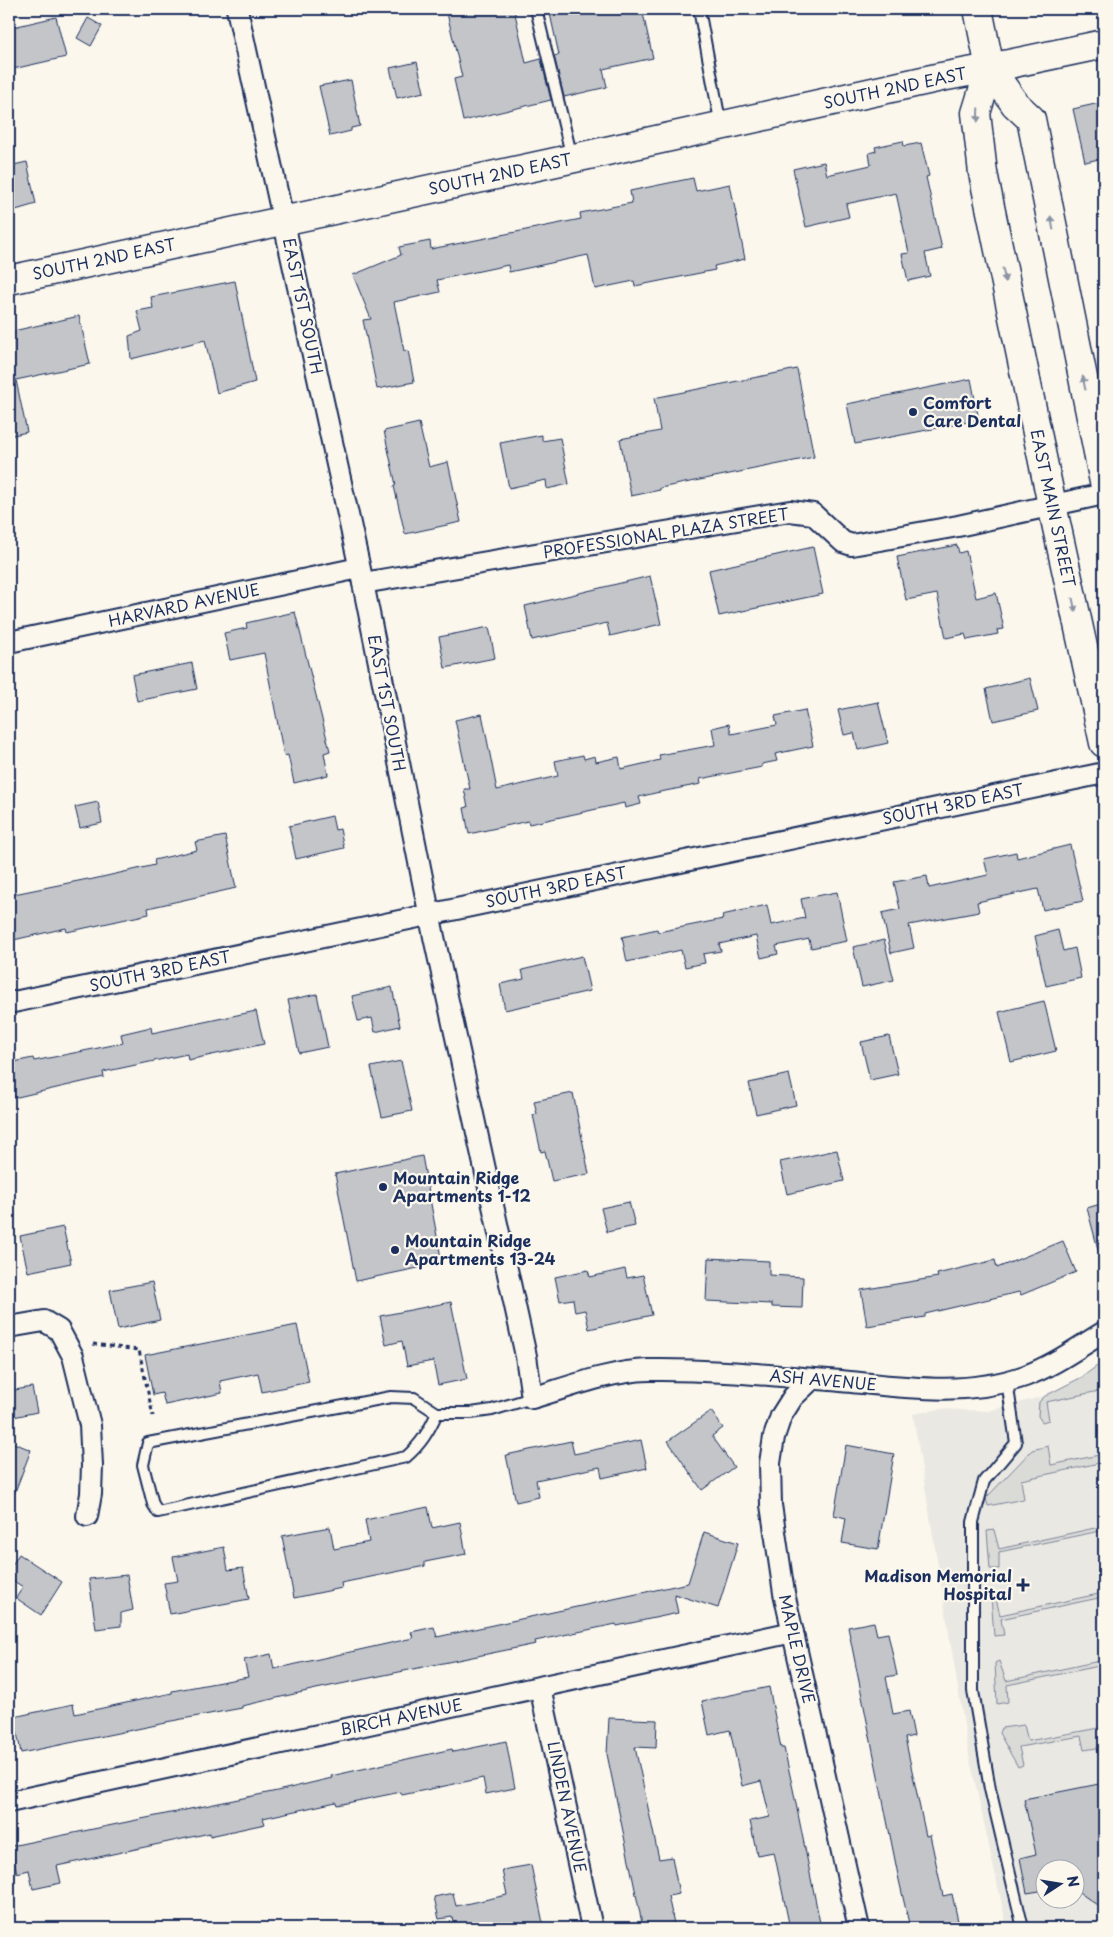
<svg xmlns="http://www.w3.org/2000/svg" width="1113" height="1937" font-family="'Playpen Sans',sans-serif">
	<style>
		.built { fill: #eae8e2; fill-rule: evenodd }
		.green { fill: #dadad7; stroke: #7a849a }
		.building { fill: #c3c5c9; stroke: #1b2f5e }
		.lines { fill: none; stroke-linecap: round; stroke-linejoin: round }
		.lane-casing { stroke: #1b2f5e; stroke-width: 14 }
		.street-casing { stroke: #1b2f5e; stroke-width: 24 }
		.secondary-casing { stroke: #1b2f5e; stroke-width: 31 }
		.primary-casing { stroke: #1b2f5e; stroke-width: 31 }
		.path { stroke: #1b2f5e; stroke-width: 3; stroke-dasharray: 4 4; stroke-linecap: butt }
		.lane { stroke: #fbf7ec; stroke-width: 10 }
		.street { stroke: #fbf7ec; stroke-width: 20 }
		.secondary { stroke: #fbf7ec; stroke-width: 28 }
		.primary { stroke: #fbf7ec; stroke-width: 28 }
		.oneway { fill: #8b93a5 }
		.poi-dot { fill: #1b2f5e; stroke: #fbf7ec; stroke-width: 2 }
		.labels { text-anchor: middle; stroke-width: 4.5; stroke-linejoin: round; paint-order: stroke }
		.street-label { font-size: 16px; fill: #1b2f5e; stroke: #fbf7ec }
		.poi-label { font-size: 16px; font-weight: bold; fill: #1b2f5e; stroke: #fbf7ec; text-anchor: start }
	</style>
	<rect width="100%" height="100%" fill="#fbf7ec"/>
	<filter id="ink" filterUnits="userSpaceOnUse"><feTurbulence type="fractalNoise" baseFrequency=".02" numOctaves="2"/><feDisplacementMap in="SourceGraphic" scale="10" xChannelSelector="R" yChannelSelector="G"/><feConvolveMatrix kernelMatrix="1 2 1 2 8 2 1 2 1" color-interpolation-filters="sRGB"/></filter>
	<g filter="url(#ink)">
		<path class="built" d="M 1104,1361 L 1104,1928 L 1007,1928 L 969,1755 L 913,1414 L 940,1409 L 988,1411 L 1045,1396 L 1082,1377 ZM 1046,1870 L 1076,1870 L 1076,1900 L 1046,1900 Z"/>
		<g class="green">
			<polygon points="1104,1361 1104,1390 1046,1402 1049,1420 1042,1422 1038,1416 1039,1402 1045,1396 1082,1377"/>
			<polygon points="1048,1446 1051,1465 1104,1454 1104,1462 1021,1480 1024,1499 988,1506 986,1498 1032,1450"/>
			<polygon points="1104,1526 1104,1541 1103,1541 1100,1531 999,1552 999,1569 990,1569 987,1531 994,1530 999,1549"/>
			<polygon points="1104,1573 1104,1602 1103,1597 1001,1619 1004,1635 994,1636 991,1596 995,1595 1000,1615 1103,1593 1100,1574"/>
			<polygon points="1104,1660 1104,1665 1007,1685 1008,1702 997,1704 995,1663 999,1661 1006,1681"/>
			<polygon points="1024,1725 1028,1741 1104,1727 1104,1741 1100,1742 1104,1760 1104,1782 1097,1748 1084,1750 1081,1736 1019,1747 1023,1765 1018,1767 999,1733 1001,1728"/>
		</g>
		<g class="building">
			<polygon points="446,9 514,9 526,63 541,59 551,100 463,121 454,79 462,77"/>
			<polygon points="549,9 642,9 653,58 603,69 607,87 564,97 554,56 559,55"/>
			<polygon points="56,17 66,57 13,69 9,52 9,28"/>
			<polygon points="88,18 102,26 91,46 77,38"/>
			<polygon points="417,62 424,92 397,98 390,68"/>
			<polygon points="351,80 360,126 351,128 351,131 330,136 319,86"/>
			<polygon points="1104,102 1104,158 1085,162 1073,109"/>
			<polygon points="903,141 904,146 921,143 929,176 926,177 942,249 925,253 930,276 908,281 902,254 909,253 896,193 846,204 849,217 806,227 793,169 824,162 827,175 871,165 869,153 876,151 875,147"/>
			<polygon points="27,162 36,204 9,212 9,166"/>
			<polygon points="693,178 696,191 730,184 745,259 714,266 715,270 635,286 634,281 595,289 588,255 509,272 508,265 437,280 440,292 394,302 404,351 408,350 414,382 377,389 363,320 371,319 353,275 401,255 399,247 430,241 431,249 581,219 580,213 632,203 630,191"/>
			<polygon points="235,281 255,382 217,393 205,340 131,359 129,336 142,331 137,311 153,308 151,297"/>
			<polygon points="79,316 90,364 16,380 27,432 9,436 9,332"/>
			<polygon points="797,369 814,457 660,488 660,490 631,496 620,439 660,431 654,398"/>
			<polygon points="971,379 979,420 855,444 847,404"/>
			<polygon points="419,423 429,467 448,462 461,522 405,534 394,486 396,485 384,431"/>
			<polygon points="542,435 542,441 560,438 569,484 547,489 546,480 509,488 500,443"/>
			<polygon points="957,545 959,553 966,551 976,598 996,593 1004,629 997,630 998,634 967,640 965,634 946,638 937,594 906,600 897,557"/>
			<polygon points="813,547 823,594 719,616 709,570"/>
			<polygon points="650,576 661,624 610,636 607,623 532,640 525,606"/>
			<polygon points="295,612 330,751 324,753 328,775 294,783 288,755 284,756 264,653 230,660 224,633 247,628 246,623"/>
			<polygon points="489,627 495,658 445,668 439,637"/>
			<polygon points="192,663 197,689 137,701 132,675"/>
			<polygon points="1030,678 1038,711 993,721 986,689"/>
			<polygon points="878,702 888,743 858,750 854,733 844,735 838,710"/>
			<polygon points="805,710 813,746 775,754 777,761 762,764 762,767 700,779 701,784 655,793 639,797 641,804 625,808 624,803 529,824 528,821 469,834 464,808 468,807 464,789 470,789 455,720 482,714 497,790 558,776 555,761 583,755 584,759 595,756 596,762 619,757 621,769 660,760 659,755 715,745 712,728 729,724 731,734 777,725 775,716"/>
			<polygon points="98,802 102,823 80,828 75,807"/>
			<polygon points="332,816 335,830 340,829 344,848 296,859 289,826"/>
			<polygon points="225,836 236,888 148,908 149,914 67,932 66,928 9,941 9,895 88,879 89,880 155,865 154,860 197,850 195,842"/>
			<polygon points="1070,845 1083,901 1043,910 1038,889 977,902 979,912 909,925 914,948 891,953 882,913 900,909 894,882 927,876 929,888 988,875 984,859 1016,852 1017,858"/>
			<polygon points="837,892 847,941 811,948 809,939 776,946 778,954 761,958 756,936 719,944 721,951 703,954 705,963 685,967 681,950 627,962 622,937 657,929 658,932 723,919 722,915 767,905 771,925 805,918 801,899"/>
			<polygon points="1058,930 1063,951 1075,948 1081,978 1046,986 1035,936"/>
			<polygon points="884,940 894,980 862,987 853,947"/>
			<polygon points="582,956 590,991 505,1010 500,984 524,979 522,970"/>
			<polygon points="392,987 400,1026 375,1032 372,1018 358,1021 352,996"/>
			<polygon points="317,994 328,1047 299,1053 288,1000"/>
			<polygon points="1044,1001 1056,1051 1011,1062 999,1012"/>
			<polygon points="256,1011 264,1044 188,1060 187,1054 103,1072 104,1077 9,1099 9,1063 33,1058 34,1061 123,1043 121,1034 151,1027 152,1033"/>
			<polygon points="889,1036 898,1074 870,1080 861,1042"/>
			<polygon points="401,1061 412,1111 382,1117 371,1067"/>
			<polygon points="789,1074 796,1105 756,1114 749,1083"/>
			<polygon points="573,1093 589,1174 552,1181 545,1151 541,1152 533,1115 537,1114 534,1101"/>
			<polygon points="837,1150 844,1181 787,1194 780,1162"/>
			<polygon points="422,1156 442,1263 356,1281 335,1174"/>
			<polygon points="629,1202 635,1226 607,1232 601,1208"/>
			<polygon points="1104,1203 1104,1252 1099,1253 1087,1208"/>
			<polygon points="63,1227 71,1263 28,1272 20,1236"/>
			<polygon points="1063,1241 1076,1272 1021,1295 1019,1292 925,1314 925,1317 867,1326 861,1290 938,1277 937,1274 995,1260 997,1268"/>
			<polygon points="708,1258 769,1261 769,1275 803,1277 802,1308 772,1307 772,1304 706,1301"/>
			<polygon points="625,1269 627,1278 643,1275 652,1315 589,1329 585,1310 575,1312 573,1299 560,1301 555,1277 588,1270 590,1277"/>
			<polygon points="152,1282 160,1320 118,1329 110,1290"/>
			<polygon points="451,1302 467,1379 438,1385 433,1361 407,1366 402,1341 386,1345 380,1316"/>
			<polygon points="297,1325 309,1382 262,1392 258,1373 220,1381 222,1393 165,1405 162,1393 153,1395 145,1355"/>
			<polygon points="32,1387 37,1412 9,1418 9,1391"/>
			<polygon points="711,1411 723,1428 712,1436 734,1467 702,1490 668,1441"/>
			<polygon points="641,1440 647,1468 602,1478 600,1467 536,1480 539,1497 516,1502 506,1455 571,1441 574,1454"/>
			<polygon points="9,1441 31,1450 10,1505 9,1505"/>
			<polygon points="846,1445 894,1454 878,1549 842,1543 846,1518 834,1515"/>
			<polygon points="428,1507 432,1528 460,1522 466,1554 425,1562 425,1566 341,1583 342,1588 294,1598 282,1536 330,1527 334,1549 369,1542 365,1520"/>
			<polygon points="704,1532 738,1543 718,1608 674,1594 678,1613 617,1626 616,1624 535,1641 536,1644 316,1689 242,1706 242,1708 166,1722 166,1723 21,1753 14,1717 73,1704 75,1714 172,1693 172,1691 248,1677 244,1660 271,1654 274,1669 413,1638 411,1632 434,1627 437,1637 688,1583"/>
			<polygon points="224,1547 228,1570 243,1568 249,1599 170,1614 164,1583 178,1581 173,1557"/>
			<polygon points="19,1554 62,1582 41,1615 16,1598 23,1587 9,1578 9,1570"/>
			<polygon points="127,1575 133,1610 121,1613 121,1626 96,1629 89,1579"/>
			<polygon points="874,1622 877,1635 888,1633 897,1675 886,1677 893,1714 909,1711 914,1736 905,1738 926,1836 930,1835 943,1896 952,1894 958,1921 940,1925 940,1928 910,1928 899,1880 848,1627"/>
			<polygon points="769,1687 781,1748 784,1748 793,1789 821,1928 790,1928 774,1852 757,1855 750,1821 770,1817 761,1781 742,1786 730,1730 709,1735 702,1701"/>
			<polygon points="609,1718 657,1720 656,1748 635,1747 659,1859 672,1857 679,1894 668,1896 675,1928 643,1928 607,1754"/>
			<polygon points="506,1741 515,1788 486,1794 483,1778 402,1795 401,1792 337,1805 336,1802 263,1818 265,1824 210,1836 210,1833 57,1866 61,1883 33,1889 29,1870 17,1873 11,1846 277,1791 332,1778 331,1776 452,1749 453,1752"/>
			<polygon points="1104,1783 1104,1910 1076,1890 1076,1870 1046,1870 1046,1890 1027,1893 1020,1858 1036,1854 1024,1799"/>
			<polygon points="531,1865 544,1928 454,1928 452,1917 439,1919 434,1897 453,1893 456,1906 507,1895 502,1870"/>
		</g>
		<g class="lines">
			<g class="lane-casing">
				<g id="lane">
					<polyline points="536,9 572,158"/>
					<polyline points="699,9 721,126"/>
					<polyline points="1007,1381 1016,1443 984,1481 973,1522 973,1691 990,1789 1023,1928"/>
					<path d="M 437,1413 C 429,1431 421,1444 406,1457 L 158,1512 L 153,1504 L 143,1465 L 148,1443 L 391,1397 L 414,1398 L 437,1413 L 471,1413 L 492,1410 L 532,1398"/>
				</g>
			</g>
			<g class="street-casing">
				<g id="street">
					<path d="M 237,9 L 363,583 L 434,937 L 526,1356 L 532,1398 C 569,1387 610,1371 649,1370 C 713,1369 777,1376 841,1381 C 903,1387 965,1397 1025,1376 C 1053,1366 1079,1347 1104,1332"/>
					<polyline points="363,583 790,511 813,514 843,542 852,545 958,526 1104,494"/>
					<polyline points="9,642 359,568"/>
					<polyline points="9,1003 1104,773"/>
					<polyline points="9,1327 44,1321 59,1330 73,1356 90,1425 92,1465 91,1494 87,1516"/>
					<polyline points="812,1379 793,1397 781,1416 774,1437 770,1463 771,1505 784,1593 859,1928"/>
					<polyline points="540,1687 592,1928"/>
					<polyline points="9,1802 793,1632"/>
				</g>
			</g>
			<g class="secondary-casing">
				<g id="secondary">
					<polyline points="990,68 976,113 983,173 1052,505 1104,743"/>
					<polyline points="990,68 1015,104 1031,119 1104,482"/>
					<polyline points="9,280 593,154 941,77 990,68"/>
				</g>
			</g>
			<g class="primary-casing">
				<polyline id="primary" points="978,9 990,68 1104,44"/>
			</g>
			<g class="path">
				<polyline points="994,426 1012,422"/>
				<polyline points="93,1344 139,1350 153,1416"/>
			</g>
			<use href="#lane" class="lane"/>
			<use href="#street" class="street"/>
			<use href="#secondary" class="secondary"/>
			<use href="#primary" class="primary"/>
		</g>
		<defs><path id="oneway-solid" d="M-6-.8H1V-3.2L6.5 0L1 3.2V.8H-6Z" transform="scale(1.25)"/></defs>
		<g class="oneway">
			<use href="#oneway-solid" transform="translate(978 115) rotate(92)"/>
			<use href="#oneway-solid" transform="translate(1052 223) rotate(-101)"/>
			<use href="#oneway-solid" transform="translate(1004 275) rotate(78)"/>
			<use href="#oneway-solid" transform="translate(1084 383) rotate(-101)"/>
			<use href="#oneway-solid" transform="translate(1074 605) rotate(78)"/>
		</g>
	</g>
	<g class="poi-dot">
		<circle cx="913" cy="412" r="5"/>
		<circle cx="383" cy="1187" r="5"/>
		<circle cx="395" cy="1250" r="5"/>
		<path d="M1020.5 1577.5h5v5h5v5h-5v5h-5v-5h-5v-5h5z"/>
	</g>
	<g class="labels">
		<g class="street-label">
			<text transform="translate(895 88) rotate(-12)" y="6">SOUTH 2ND EAST</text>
			<text transform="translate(500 174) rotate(-12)" y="6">SOUTH 2ND EAST</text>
			<text transform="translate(104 259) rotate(-12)" y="6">SOUTH 2ND EAST</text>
			<text transform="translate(303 306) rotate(78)" y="6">EAST 1ST SOUTH</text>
			<text transform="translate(1053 508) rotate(78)" y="6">EAST MAIN STREET</text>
			<text transform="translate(666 533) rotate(-9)" y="6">PROFESSIONAL PLAZA STREET</text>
			<text transform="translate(184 605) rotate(-12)" y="6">HARVARD AVENUE</text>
			<text transform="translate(387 703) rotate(79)" y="6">EAST 1ST SOUTH</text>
			<text transform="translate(953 804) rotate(-12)" y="6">SOUTH 3RD EAST</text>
			<text transform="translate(556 887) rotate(-12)" y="6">SOUTH 3RD EAST</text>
			<text transform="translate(160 971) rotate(-12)" y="6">SOUTH 3RD EAST</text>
			<text transform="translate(823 1380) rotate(5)" y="6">ASH AVENUE</text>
			<text transform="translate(797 1649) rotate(77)" y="6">MAPLE DRIVE</text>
			<text transform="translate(401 1717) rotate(-12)" y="6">BIRCH AVENUE</text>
			<text transform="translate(567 1807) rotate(78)" y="6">LINDEN AVENUE</text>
		</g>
		<g class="poi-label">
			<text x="923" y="409">Comfort<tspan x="923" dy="18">Care Dental</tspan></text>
			<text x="393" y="1184">Mountain Ridge<tspan x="393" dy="18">Apartments 1-12</tspan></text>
			<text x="405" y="1247">Mountain Ridge<tspan x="405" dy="18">Apartments 13-24</tspan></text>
			<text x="1012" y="1582" text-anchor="end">Madison Memorial<tspan x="1012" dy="18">Hospital</tspan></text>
		</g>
	</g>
	<rect width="1113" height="1937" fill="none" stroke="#fbf7ec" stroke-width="30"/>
	<rect x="15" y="15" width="1083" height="1907" fill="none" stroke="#1b2f5e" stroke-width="2" filter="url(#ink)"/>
	<g transform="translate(1060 1884) rotate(78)"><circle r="24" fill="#fbf7ec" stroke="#a1a7b3"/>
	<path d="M0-4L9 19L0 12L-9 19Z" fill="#1b2f5e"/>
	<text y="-8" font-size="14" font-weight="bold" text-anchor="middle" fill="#1b2f5e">N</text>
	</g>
</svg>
